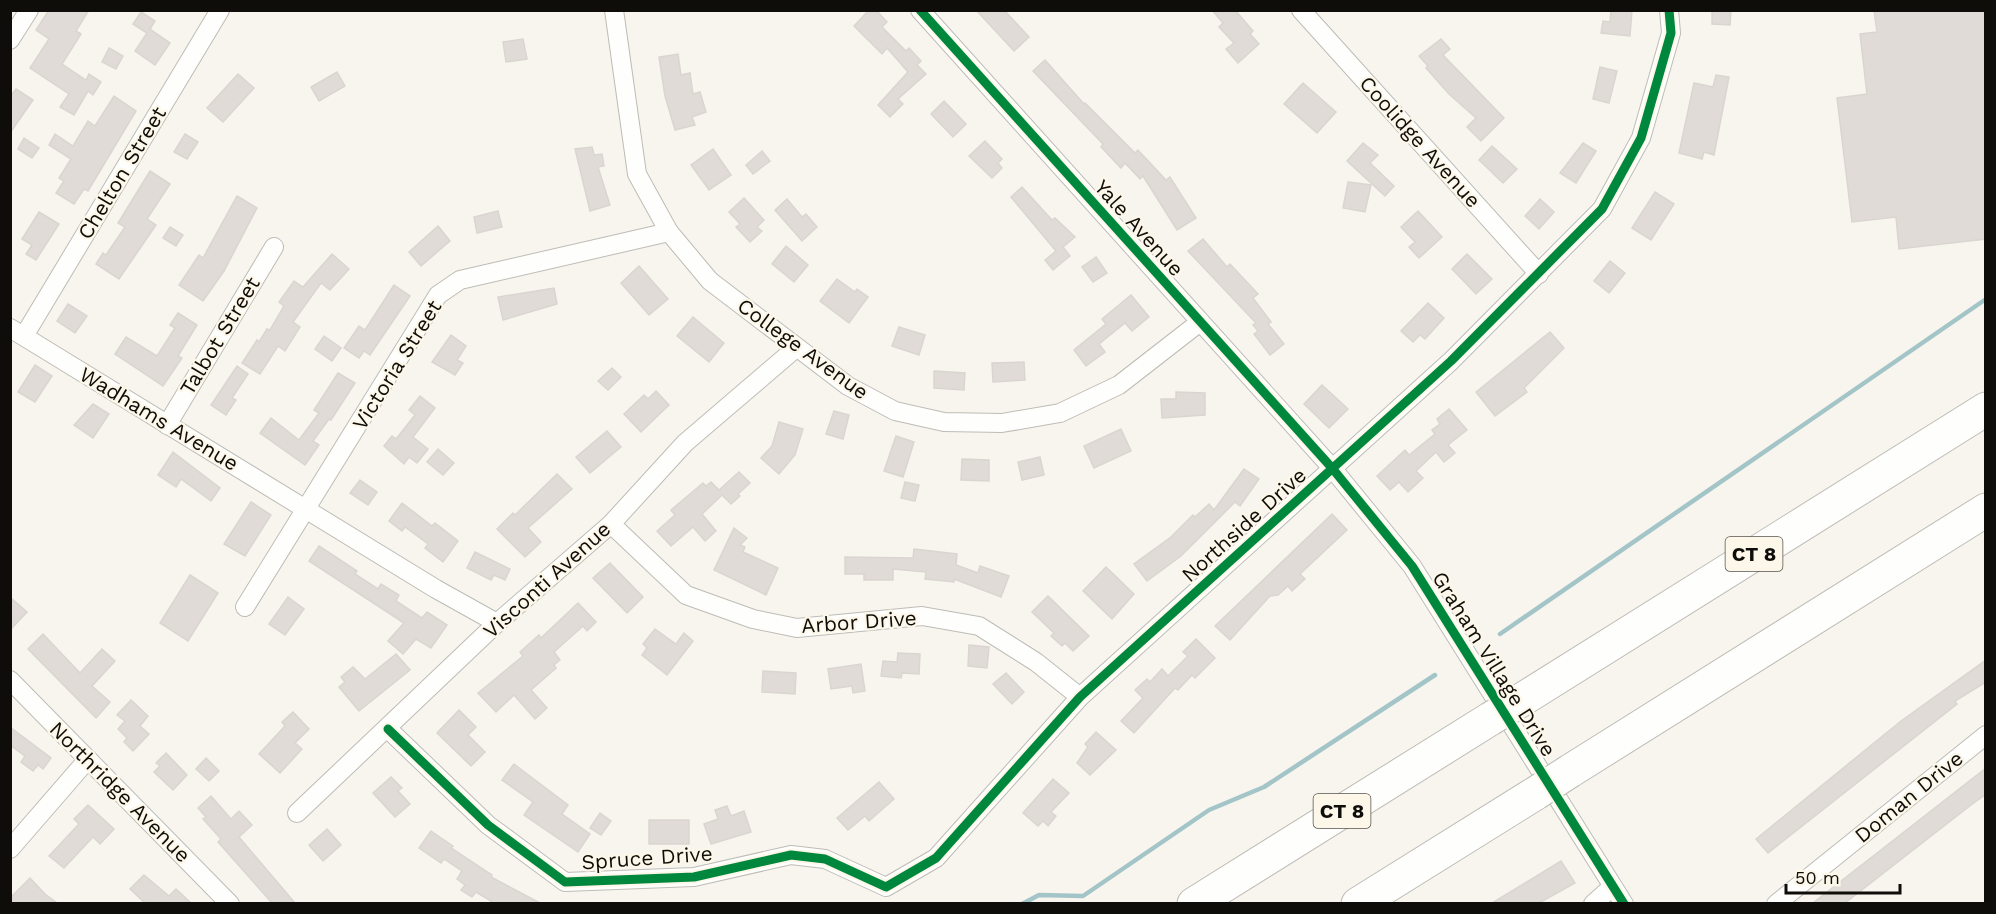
<svg xmlns="http://www.w3.org/2000/svg" width="1996" height="914" font-family="'Work Sans',sans-serif">
	<style>
		.lines { fill: none; stroke-linecap: round; stroke-linejoin: round }
		.stream { stroke: #a4c5c8; stroke-width: 4.5 }
		.building { fill: #e0dbd7; stroke: #dad5d1; stroke-width: 1.5 }
		.street-casing { stroke: #bebcb6; stroke-width: 20 }
		.highway-casing { stroke: #bebcb6; stroke-width: 35 }
		.street { stroke: #fefefc; stroke-width: 18 }
		.highway { stroke: #fefefc; stroke-width: 33 }
		.highway-bridge-casing { stroke: #bebcb6; stroke-width: 35; stroke-linecap: butt }
		.highway-bridge { stroke: #fefefc; stroke-width: 33 }
		.cycleway-casing { stroke: #fdf7e9; stroke-width: 13 }
		.cycleway { stroke: #00873e; stroke-width: 9 }
		.labels { text-anchor: middle; stroke-width: 4.5; stroke-linejoin: round; paint-order: stroke }
		.shield { fill: #fdf7e9; stroke: #56534c; stroke-width: 1.5 }
		.shield-label { font-size: 20px; font-weight: bold; fill: #0f0d09 }
		.street-label { font-size: 21px; fill: #0f0d09; stroke: #fdf7e9 }
	</style>
	<rect width="100%" height="100%" fill="#f8f5ee"/>
	<g class="lines">
		<g class="stream">
			<polyline points="1500,634 1986,299"/>
			<polyline points="1022,904 1039,895 1083,896 1209,810 1264,787 1435,675"/>
		</g>
	</g>
	<g class="building">
		<polygon points="49,10 89,10 76,31 81,34 62,64 86,80 89,74 101,82 93,95 88,91 74,115 60,107 69,94 30,68 49,39 36,30"/>
		<polygon points="869,10 876,10 887,22 882,27 906,51 909,48 921,61 917,65 926,74 898,99 903,104 890,117 878,105 908,72 887,48 882,54 854,26"/>
		<polygon points="976,10 1004,10 1029,37 1014,51"/>
		<polygon points="1212,10 1235,10 1253,31 1250,34 1259,44 1238,63 1226,49 1234,43 1219,27 1223,23"/>
		<polygon points="1611,10 1632,10 1630,36 1601,33 1603,21 1610,22"/>
		<polygon points="1712,10 1731,10 1730,25 1712,24"/>
		<polygon points="1874,10 1986,10 1986,239 1899,249 1896,217 1852,222 1837,98 1867,94 1860,34 1877,32"/>
		<polygon points="141,12 155,21 150,29 170,43 155,65 135,51 147,33 133,24"/>
		<polygon points="523,39 527,59 506,62 503,42"/>
		<polygon points="1441,39 1450,49 1443,55 1504,118 1481,141 1467,127 1476,118 1449,94 1426,68 1428,66 1419,56"/>
		<polygon points="109,48 123,56 116,69 102,62"/>
		<polygon points="678,54 681,75 690,73 693,94 700,92 706,112 692,117 695,125 675,130 665,96 659,57"/>
		<polygon points="1045,60 1084,104 1085,103 1135,153 1138,150 1166,180 1170,177 1196,218 1177,230 1143,176 1140,179 1125,163 1121,168 1101,147 1103,144 1033,71"/>
		<polygon points="1600,67 1617,71 1609,103 1593,99"/>
		<polygon points="337,72 345,86 319,101 311,87"/>
		<polygon points="238,74 254,88 223,122 207,108"/>
		<polygon points="1716,75 1729,77 1714,155 1704,152 1702,159 1679,153 1694,83 1713,87"/>
		<polygon points="1303,83 1336,112 1317,133 1284,104"/>
		<polygon points="16,89 33,100 10,133 10,97"/>
		<polygon points="114,96 136,111 88,191 84,189 74,204 56,193 64,181 59,178 71,159 49,145 55,134 73,146 88,121 95,126"/>
		<polygon points="944,101 966,124 953,137 931,114"/>
		<polygon points="185,134 198,142 187,159 174,152"/>
		<polygon points="24,138 39,148 32,158 18,149"/>
		<polygon points="985,141 1002,159 998,163 1002,168 992,178 969,156"/>
		<polygon points="1363,143 1378,155 1370,163 1394,186 1385,196 1347,161"/>
		<polygon points="1583,143 1596,151 1576,183 1560,173"/>
		<polygon points="1492,146 1517,169 1503,183 1479,160"/>
		<polygon points="592,147 594,155 602,154 604,166 598,167 610,205 590,211 575,149"/>
		<polygon points="713,149 731,175 709,190 691,165"/>
		<polygon points="762,151 770,161 753,174 746,165"/>
		<polygon points="150,171 170,184 147,219 156,225 119,279 96,264 103,253 106,255 125,227 118,223"/>
		<polygon points="1348,182 1371,185 1365,212 1343,208"/>
		<polygon points="1022,187 1052,220 1055,218 1075,237 1063,247 1070,256 1053,270 1045,260 1056,251 1011,197"/>
		<polygon points="1655,192 1674,204 1651,240 1632,228"/>
		<polygon points="237,196 257,208 224,271 203,301 179,285 199,255 203,258"/>
		<polygon points="744,198 764,220 757,227 762,231 750,242 736,227 740,224 729,212"/>
		<polygon points="787,199 802,217 806,214 817,227 802,241 775,210"/>
		<polygon points="1540,199 1554,212 1539,229 1525,216"/>
		<polygon points="498,211 502,227 477,233 474,217"/>
		<polygon points="1418,211 1442,237 1419,258 1409,247 1415,242 1401,227"/>
		<polygon points="39,212 59,224 36,260 26,254 32,245 22,239"/>
		<polygon points="438,226 450,241 421,266 409,252"/>
		<polygon points="170,227 183,235 176,246 163,238"/>
		<polygon points="1203,239 1227,267 1230,264 1258,294 1253,298 1271,322 1268,324 1284,344 1270,355 1254,334 1258,331 1253,325 1256,323 1188,251"/>
		<polygon points="786,246 808,265 794,282 772,264"/>
		<polygon points="332,254 349,269 330,290 321,283 293,322 300,327 285,351 278,346 260,374 242,363 257,340 259,342 267,329 270,330 284,306 279,302 294,281 303,287"/>
		<polygon points="1467,254 1492,279 1476,294 1452,269"/>
		<polygon points="1096,257 1107,273 1093,282 1082,267"/>
		<polygon points="1610,261 1625,273 1609,293 1594,281"/>
		<polygon points="639,266 668,299 649,315 621,283"/>
		<polygon points="837,279 855,292 857,289 868,297 849,323 820,301"/>
		<polygon points="394,285 410,296 370,355 364,351 359,358 344,348 359,326 365,330"/>
		<polygon points="554,288 557,304 503,320 498,297"/>
		<polygon points="1131,295 1149,317 1132,331 1125,323 1099,344 1105,352 1086,366 1074,350 1106,324 1102,319"/>
		<polygon points="1428,303 1444,318 1425,339 1420,335 1413,342 1401,331"/>
		<polygon points="68,304 87,316 75,333 57,321"/>
		<polygon points="178,313 197,325 178,356 182,358 163,386 115,354 126,337 157,356 175,328 170,325"/>
		<polygon points="693,317 724,343 709,362 677,336"/>
		<polygon points="899,327 925,335 919,355 892,346"/>
		<polygon points="1550,332 1564,348 1524,388 1527,392 1495,416 1476,392"/>
		<polygon points="451,335 466,346 457,360 463,363 455,375 432,362"/>
		<polygon points="324,336 341,348 332,361 315,349"/>
		<polygon points="1024,362 1025,380 993,382 992,363"/>
		<polygon points="35,365 52,376 35,402 18,392"/>
		<polygon points="237,366 248,374 232,398 236,400 226,415 211,405"/>
		<polygon points="612,368 621,377 608,390 598,381"/>
		<polygon points="934,371 965,373 964,390 934,388"/>
		<polygon points="338,373 355,383 331,420 329,419 313,441 319,445 305,465 260,433 271,418 299,440 319,413 314,410"/>
		<polygon points="1322,385 1348,409 1329,428 1304,404"/>
		<polygon points="656,391 669,405 641,432 624,414 644,395 648,399"/>
		<polygon points="1176,392 1205,393 1205,415 1162,418 1161,399 1176,399"/>
		<polygon points="420,396 435,408 413,437 428,449 417,463 409,457 404,464 384,446 392,436 396,439 415,415 409,410"/>
		<polygon points="93,404 109,414 93,438 74,425"/>
		<polygon points="1449,409 1467,430 1448,445 1455,453 1444,462 1436,452 1416,471 1423,478 1408,492 1399,482 1390,490 1377,476 1405,450 1409,455 1435,434 1432,430 1440,424 1437,419"/>
		<polygon points="834,411 849,415 843,439 826,434"/>
		<polygon points="779,422 803,429 795,455 779,474 761,458 772,446"/>
		<polygon points="1121,429 1131,451 1094,468 1084,446"/>
		<polygon points="607,431 621,447 590,473 576,457"/>
		<polygon points="896,436 914,442 903,477 884,471"/>
		<polygon points="438,449 454,463 443,475 427,462"/>
		<polygon points="173,452 220,488 211,501 181,479 176,487 158,475"/>
		<polygon points="1040,457 1044,475 1022,480 1018,462"/>
		<polygon points="962,459 989,460 989,481 961,480"/>
		<polygon points="1244,469 1259,479 1240,506 1235,502 1181,556 1147,581 1134,564 1171,537 1193,515 1195,517 1209,504 1214,510"/>
		<polygon points="739,472 750,483 738,494 740,496 731,504 722,495 702,514 716,531 705,541 693,527 671,546 657,531 675,515 671,510 703,483 706,486 711,482 719,490"/>
		<polygon points="557,474 572,489 528,528 541,542 525,557 497,529 513,513 515,515"/>
		<polygon points="360,480 377,492 368,505 350,493"/>
		<polygon points="905,482 919,485 915,501 901,498"/>
		<polygon points="251,502 271,515 245,556 224,544"/>
		<polygon points="402,503 432,526 435,523 458,541 443,562 425,548 428,544 405,527 402,531 389,521"/>
		<polygon points="1332,514 1347,530 1300,574 1305,579 1292,591 1288,586 1278,595 1270,596 1230,640 1215,626"/>
		<polygon points="734,528 747,538 740,545 745,547 743,552 778,568 766,595 714,570"/>
		<polygon points="319,546 357,571 355,574 378,589 381,584 399,595 396,601 422,618 427,612 447,625 431,648 416,639 403,654 388,641 404,623 309,561"/>
		<polygon points="914,549 957,554 956,565 978,573 980,566 1009,576 1001,597 954,579 954,582 925,579 926,572 893,569 893,580 864,580 864,574 845,574 845,557 913,558"/>
		<polygon points="475,552 510,569 505,580 494,575 491,580 467,568"/>
		<polygon points="610,563 643,597 627,613 593,578"/>
		<polygon points="1106,567 1134,594 1112,619 1083,591"/>
		<polygon points="190,575 218,593 188,641 160,623"/>
		<polygon points="1048,596 1089,636 1073,651 1065,643 1062,646 1051,636 1054,633 1032,612"/>
		<polygon points="10,597 27,612 10,630"/>
		<polygon points="288,597 304,609 285,635 269,624"/>
		<polygon points="578,603 596,622 587,631 583,626 554,652 560,660 554,665 556,668 531,690 547,708 535,719 514,695 496,712 478,693 523,656 520,652 539,635 541,638"/>
		<polygon points="655,629 676,644 684,633 693,641 667,675 642,655 647,648 643,644"/>
		<polygon points="43,634 80,673 102,649 115,661 92,686 110,702 96,718 28,649"/>
		<polygon points="1196,639 1215,658 1195,678 1192,675 1178,690 1175,688 1134,733 1121,721 1143,698 1135,690 1147,679 1150,682 1162,669 1168,676 1188,656 1183,652"/>
		<polygon points="969,645 989,647 987,668 968,666"/>
		<polygon points="898,653 920,654 919,674 902,673 901,678 881,676 883,661 897,662"/>
		<polygon points="396,654 410,670 359,711 339,687 345,682 341,677 353,667 365,679"/>
		<polygon points="1986,660 1986,682 1955,701 1957,704 1768,853 1756,839 1901,721"/>
		<polygon points="861,664 865,691 853,693 852,686 831,689 828,669"/>
		<polygon points="763,671 796,673 795,694 762,692"/>
		<polygon points="1006,673 1024,692 1012,704 993,684"/>
		<polygon points="131,700 148,716 140,726 149,734 133,751 124,742 127,738 118,729 125,721 117,715"/>
		<polygon points="459,710 476,727 468,735 485,752 471,766 437,733"/>
		<polygon points="293,712 309,729 295,743 302,749 280,773 259,754 285,726 282,722"/>
		<polygon points="10,727 51,758 43,769 38,765 33,771 21,762 25,756 10,745"/>
		<polygon points="1096,732 1116,750 1090,775 1077,763 1088,747 1085,744"/>
		<polygon points="166,753 187,775 173,790 154,772 160,766 156,763"/>
		<polygon points="206,758 219,771 209,781 196,769"/>
		<polygon points="514,764 568,805 562,814 590,834 578,852 524,815 533,802 502,780"/>
		<polygon points="1986,768 1986,794 1971,805 1845,903 1813,903"/>
		<polygon points="391,777 402,788 398,791 410,804 395,817 373,793"/>
		<polygon points="1053,779 1069,793 1051,812 1056,816 1048,826 1043,821 1038,826 1023,813"/>
		<polygon points="879,782 894,799 869,821 865,816 848,830 837,818"/>
		<polygon points="211,796 231,819 239,811 252,825 239,837 295,903 272,903 218,842 221,839 203,819 206,817 198,808"/>
		<polygon points="88,805 114,829 100,844 93,837 64,868 49,856 79,824 74,819"/>
		<polygon points="727,806 731,816 744,811 751,832 711,844 704,824 718,819 715,810"/>
		<polygon points="600,813 611,821 601,835 590,828"/>
		<rect x="649" y="820" width="40" height="24"/>
		<polygon points="327,829 341,845 323,861 309,845"/>
		<polygon points="431,831 453,846 451,848 492,875 491,877 540,903 494,903 476,892 472,897 461,890 465,885 457,879 462,871 444,859 441,863 419,848"/>
		<polygon points="1561,861 1575,883 1539,903 1492,903"/>
		<polygon points="144,875 169,896 176,889 191,903 145,903 130,889"/>
		<polygon points="30,878 45,894 57,903 10,903 10,898"/>
	</g>
	<g class="lines">
		<g class="street-casing">
			<g id="street">
				<polyline points="614,10 637,174 669,232 710,281 848,386 895,411 944,422 1002,423 1060,413 1119,385 1200,322"/>
				<polyline points="920,10 1332,468 1412,566 1624,904"/>
				<polyline points="1301,10 1539,274"/>
				<polyline points="10,40 29,10"/>
				<polyline points="10,328 436,589 497,623"/>
				<polyline points="24,336 220,10"/>
				<polyline points="167,425 274,247"/>
				<polyline points="611,524 686,595 753,619 797,628 922,616 979,626 1036,662 1080,697"/>
				<polyline points="245,607 438,295 460,280 669,232"/>
				<polyline points="10,680 230,904"/>
				<polyline points="388,729 488,825 565,882 694,877 791,855 825,859 886,887 936,858 1080,697 1451,361 1602,209 1641,138 1671,33 1669,10"/>
				<polyline points="297,813 497,623 611,524 685,443 796,348"/>
				<polyline points="10,849 88,759"/>
				<polyline points="1593,904 1612,887"/>
				<polyline points="1776,904 1986,735"/>
			</g>
		</g>
		<g class="highway-casing">
			<g id="highway">
				<polyline points="1523,699 1986,409"/>
				<polyline points="1570,771 1986,510"/>
				<polyline points="1194,904 1490,719"/>
				<polyline points="1358,904 1536,793"/>
			</g>
		</g>
		<use href="#street" class="street"/>
		<use href="#highway" class="highway"/>
		<g class="highway-bridge-casing">
			<g id="highway-bridge">
				<polyline points="1490,719 1523,699"/>
				<polyline points="1536,793 1570,771"/>
			</g>
		</g>
		<use href="#highway-bridge" class="highway-bridge"/>
		<g class="cycleway-casing">
			<g id="cycleway">
				<polyline points="920,10 1332,468 1412,566 1624,904"/>
				<polyline points="388,729 488,825 565,882 694,877 791,855 825,859 886,887 936,858 1080,697 1451,361 1602,209 1641,138 1671,33 1669,10"/>
			</g>
		</g>
		<use href="#cycleway" class="cycleway"/>
	</g>
	<g class="labels">
		<g class="shield">
			<rect x="1725.5" y="537" width="57" height="34" rx="4.5"/>
			<rect x="1313.5" y="794" width="57" height="34" rx="4.5"/>
		</g>
		<g class="shield-label">
			<text x="1754" y="561">CT 8</text>
			<text x="1342" y="818">CT 8</text>
		</g>
		<g class="street-label">
			<text transform="translate(1420 142) rotate(48)" y="7">Coolidge Avenue</text>
			<text transform="translate(122 173) rotate(-59)" y="7">Chelton Street</text>
			<text transform="translate(1139 228) rotate(48)" y="7">Yale Avenue</text>
			<text transform="translate(220 336) rotate(-59)" y="7">Talbot Street</text>
			<text transform="translate(803 349) rotate(36)" y="7">College Avenue</text>
			<text transform="translate(397 365) rotate(-58)" y="7">Victoria Street</text>
			<text transform="translate(159 419) rotate(31)" y="7">Wadhams Avenue</text>
			<text transform="translate(1244 525) rotate(-42)" y="7">Northside Drive</text>
			<text transform="translate(547 580) rotate(-42)" y="7">Visconti Avenue</text>
			<text transform="translate(859 622) rotate(-4)" y="7">Arbor Drive</text>
			<text transform="translate(1494 664) rotate(58)" y="7">Graham Village Drive</text>
			<text transform="translate(120 792) rotate(45)" y="7">Northridge Avenue</text>
			<text transform="translate(1909 797) rotate(-39)" y="7">Doman Drive</text>
			<text transform="translate(647 858) rotate(-4)" y="7">Spruce Drive</text>
		</g>
	</g>
	<rect width="1996" height="914" fill="none" stroke="#0f0d09" stroke-width="24"/>
	<path d="M1786 884v9h114v-9" fill="none" stroke="#0f0d09" stroke-width="3"/>
	<text x="1795" y="884" font-size="18" fill="#0f0d09" stroke="#fdf7e9" stroke-width="4.5" paint-order="stroke">50 m</text>
</svg>
